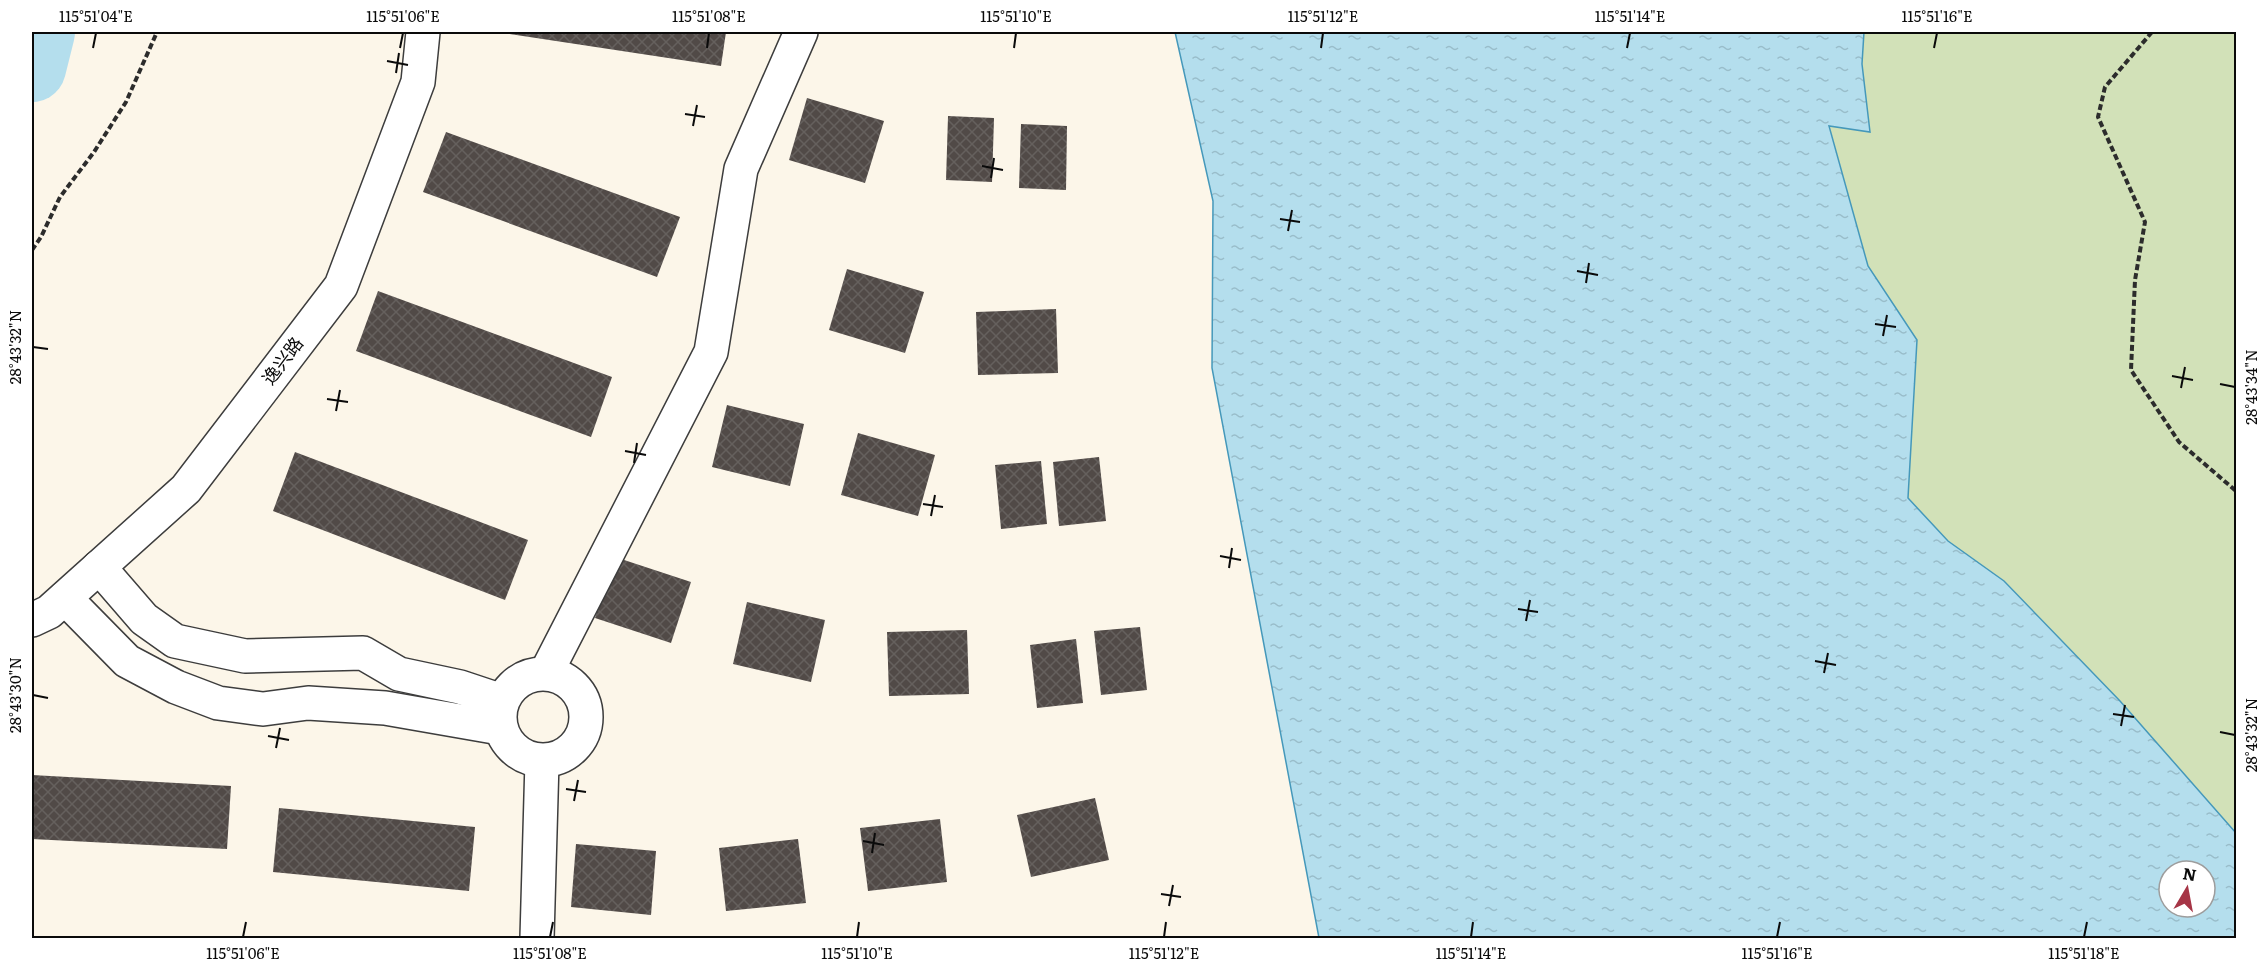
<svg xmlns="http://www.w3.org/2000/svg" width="2268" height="970" font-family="Literata,'Noto Sans SC',serif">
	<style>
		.grass { fill: #d2e1b8 }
		.water { fill: url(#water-ripples); stroke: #4598ba; stroke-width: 1.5; fill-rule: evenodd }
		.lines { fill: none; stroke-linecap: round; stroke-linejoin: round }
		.river { stroke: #b4deed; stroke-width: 68 }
		.building { fill: url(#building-cross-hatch) }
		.minor-casing { stroke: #3d3d3d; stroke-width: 36 }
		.path { stroke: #2c2c2c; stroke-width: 4; stroke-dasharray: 6 3; stroke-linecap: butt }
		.minor { stroke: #fff; stroke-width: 33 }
		.ticks { fill: none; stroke: #0a0a0a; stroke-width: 2 }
		.labels { text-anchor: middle; stroke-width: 6; stroke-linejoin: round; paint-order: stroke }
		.street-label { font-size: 18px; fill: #0a0a0a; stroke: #fff }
		.neatline { fill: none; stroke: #0a0a0a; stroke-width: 2 }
		.ticks-label { font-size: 15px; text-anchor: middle; fill: #0a0a0a }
	</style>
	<defs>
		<pattern id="water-ripples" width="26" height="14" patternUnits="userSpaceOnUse" patternTransform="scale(1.5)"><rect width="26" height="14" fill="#b4deed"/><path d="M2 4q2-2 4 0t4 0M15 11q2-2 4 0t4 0" fill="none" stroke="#99bdca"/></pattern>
		<pattern id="building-cross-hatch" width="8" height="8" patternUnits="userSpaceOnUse" patternTransform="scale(1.5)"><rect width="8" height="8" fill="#514a47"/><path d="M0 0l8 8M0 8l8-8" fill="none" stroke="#65605d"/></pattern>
	</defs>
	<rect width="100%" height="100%" fill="#fcf6e9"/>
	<polygon class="grass" points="1864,32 2236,32 2236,833 2120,701 2004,581 1948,541 1908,498 1917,340 1868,266 1829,125 1870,131 1862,64"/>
	<path class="water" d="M 1175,32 L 1864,32 L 1862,64 L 1870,132 L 1829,126 L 1868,266 L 1917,340 L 1908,498 L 1948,541 L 2004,581 L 2120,701 L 2236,833 L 2236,938 L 1319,938 L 1212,368 L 1213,201 ZM 2169,871 L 2205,871 L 2205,907 L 2169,907 Z"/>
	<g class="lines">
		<polyline class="river" points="32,68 41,32"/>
	</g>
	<g class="building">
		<polygon points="496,32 726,32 721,66"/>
		<polygon points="807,98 884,121 865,183 789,160"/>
		<polygon points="948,116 994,118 992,182 946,180"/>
		<polygon points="1021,124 1067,126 1066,190 1019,188"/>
		<polygon points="446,132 680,217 657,277 423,192"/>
		<polygon points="847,269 924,292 905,353 829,330"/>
		<polygon points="378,291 612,377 591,437 356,351"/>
		<polygon points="1056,309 1058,373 978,375 976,312"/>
		<polygon points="727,405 804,424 790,486 712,467"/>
		<polygon points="858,433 935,455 918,516 841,495"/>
		<polygon points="295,452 528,540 505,600 273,511"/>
		<polygon points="1099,457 1106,521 1059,526 1053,462"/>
		<polygon points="1041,461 1047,524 1001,529 995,465"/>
		<polygon points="615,557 691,582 671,643 595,618"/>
		<polygon points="747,602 825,620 811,682 733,664"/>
		<polygon points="1140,627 1147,690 1101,695 1094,631"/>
		<polygon points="967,630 969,694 889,696 887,632"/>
		<polygon points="1076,639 1083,703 1037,708 1030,645"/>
		<polygon points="32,775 231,786 227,849 32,839"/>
		<polygon points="1095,798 1109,860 1031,877 1017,815"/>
		<polygon points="279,808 475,827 469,891 273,872"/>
		<polygon points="940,819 947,882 868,891 860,828"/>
		<polygon points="798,839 806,903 726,911 719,848"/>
		<polygon points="576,844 656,851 651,915 571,907"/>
	</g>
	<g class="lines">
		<g class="minor-casing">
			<g id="minor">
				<polyline points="99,567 144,619 175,641 245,656 363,653 399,674 460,687 502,701"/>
				<polyline points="65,598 127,661 176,687 218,703 263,709 308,703 385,708 500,728"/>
				<polyline points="32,620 49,612 186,489 341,286 418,82 423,32"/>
				<polyline points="546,673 711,352 741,169 801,32"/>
				<circle cx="543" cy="717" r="43"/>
				<polyline points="537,938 542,761"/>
			</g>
		</g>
		<g class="path">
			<polyline points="2152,32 2105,87 2098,117 2145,222 2135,280 2131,370 2179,442 2236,491"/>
			<polyline points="32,250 41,237 60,197 94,152 126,102 157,32"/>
		</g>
		<use href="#minor" class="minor"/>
	</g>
	<path class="ticks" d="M 93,48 L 96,33M 400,48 L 403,33M 707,48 L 709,33M 1014,48 L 1016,33M 1321,48 L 1323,33M 1627,48 L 1630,33M 1934,48 L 1937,33M 387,61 L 408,65M 396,73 L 399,53M 685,114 L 705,117M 693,126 L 697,105M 982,166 L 1003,170M 991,178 L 994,158M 1280,219 L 1300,222M 1288,231 L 1292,210M 1577,271 L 1598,275M 1586,283 L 1589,263M 1875,324 L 1896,327M 1883,336 L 1887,315M 33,347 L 48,349M 2172,376 L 2193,380M 2220,384 L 2235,387M 2181,388 L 2185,367M 327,399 L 348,402M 336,411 L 340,390M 625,451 L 646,455M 634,463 L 637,443M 923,504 L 943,507M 931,516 L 935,495M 1220,556 L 1241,560M 1229,568 L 1232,548M 1518,609 L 1538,612M 1526,621 L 1530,600M 1815,661 L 1836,665M 1824,673 L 1828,653M 33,695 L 48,698M 2113,714 L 2134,717M 2121,726 L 2125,705M 2220,732 L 2235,735M 268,736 L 289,740M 276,748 L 280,728M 566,789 L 586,792M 574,801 L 578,780M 863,841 L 884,845M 872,853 L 875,833M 1161,894 L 1181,897M 1169,906 L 1173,885M 243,937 L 246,922M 550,937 L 553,922M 857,937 L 859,922M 1164,937 L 1166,922M 1471,937 L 1473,922M 1777,937 L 1780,922M 2084,937 L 2087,922"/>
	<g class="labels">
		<g class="street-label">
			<text transform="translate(283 361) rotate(-53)" y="6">逸兴路</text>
		</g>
	</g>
	<rect width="2268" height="970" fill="none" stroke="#ffffff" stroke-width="66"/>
	<g transform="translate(2187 889) rotate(10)"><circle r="28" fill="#ffffff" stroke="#9d9d9d" stroke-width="1.5"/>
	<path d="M0-4.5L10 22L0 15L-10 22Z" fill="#a63546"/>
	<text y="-9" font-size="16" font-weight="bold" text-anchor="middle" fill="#0a0a0a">N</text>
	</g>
	<rect x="33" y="33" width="2202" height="904" class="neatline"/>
	<g class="ticks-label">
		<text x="96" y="22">115°51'04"E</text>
		<text x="403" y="22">115°51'06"E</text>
		<text x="709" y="22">115°51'08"E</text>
		<text x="1016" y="22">115°51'10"E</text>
		<text x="1323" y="22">115°51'12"E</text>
		<text x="1630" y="22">115°51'14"E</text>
		<text x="1937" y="22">115°51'16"E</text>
		<text transform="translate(16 347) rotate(-90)" y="5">28°43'32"N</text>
		<text transform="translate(2252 387) rotate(-90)" y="5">28°43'34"N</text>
		<text transform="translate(16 695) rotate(-90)" y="5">28°43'30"N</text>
		<text transform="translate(2252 735) rotate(-90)" y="5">28°43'32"N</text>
		<text x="243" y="959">115°51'06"E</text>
		<text x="550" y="959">115°51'08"E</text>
		<text x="857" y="959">115°51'10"E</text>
		<text x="1164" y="959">115°51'12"E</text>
		<text x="1471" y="959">115°51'14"E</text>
		<text x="1777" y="959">115°51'16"E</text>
		<text x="2084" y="959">115°51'18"E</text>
	</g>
</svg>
